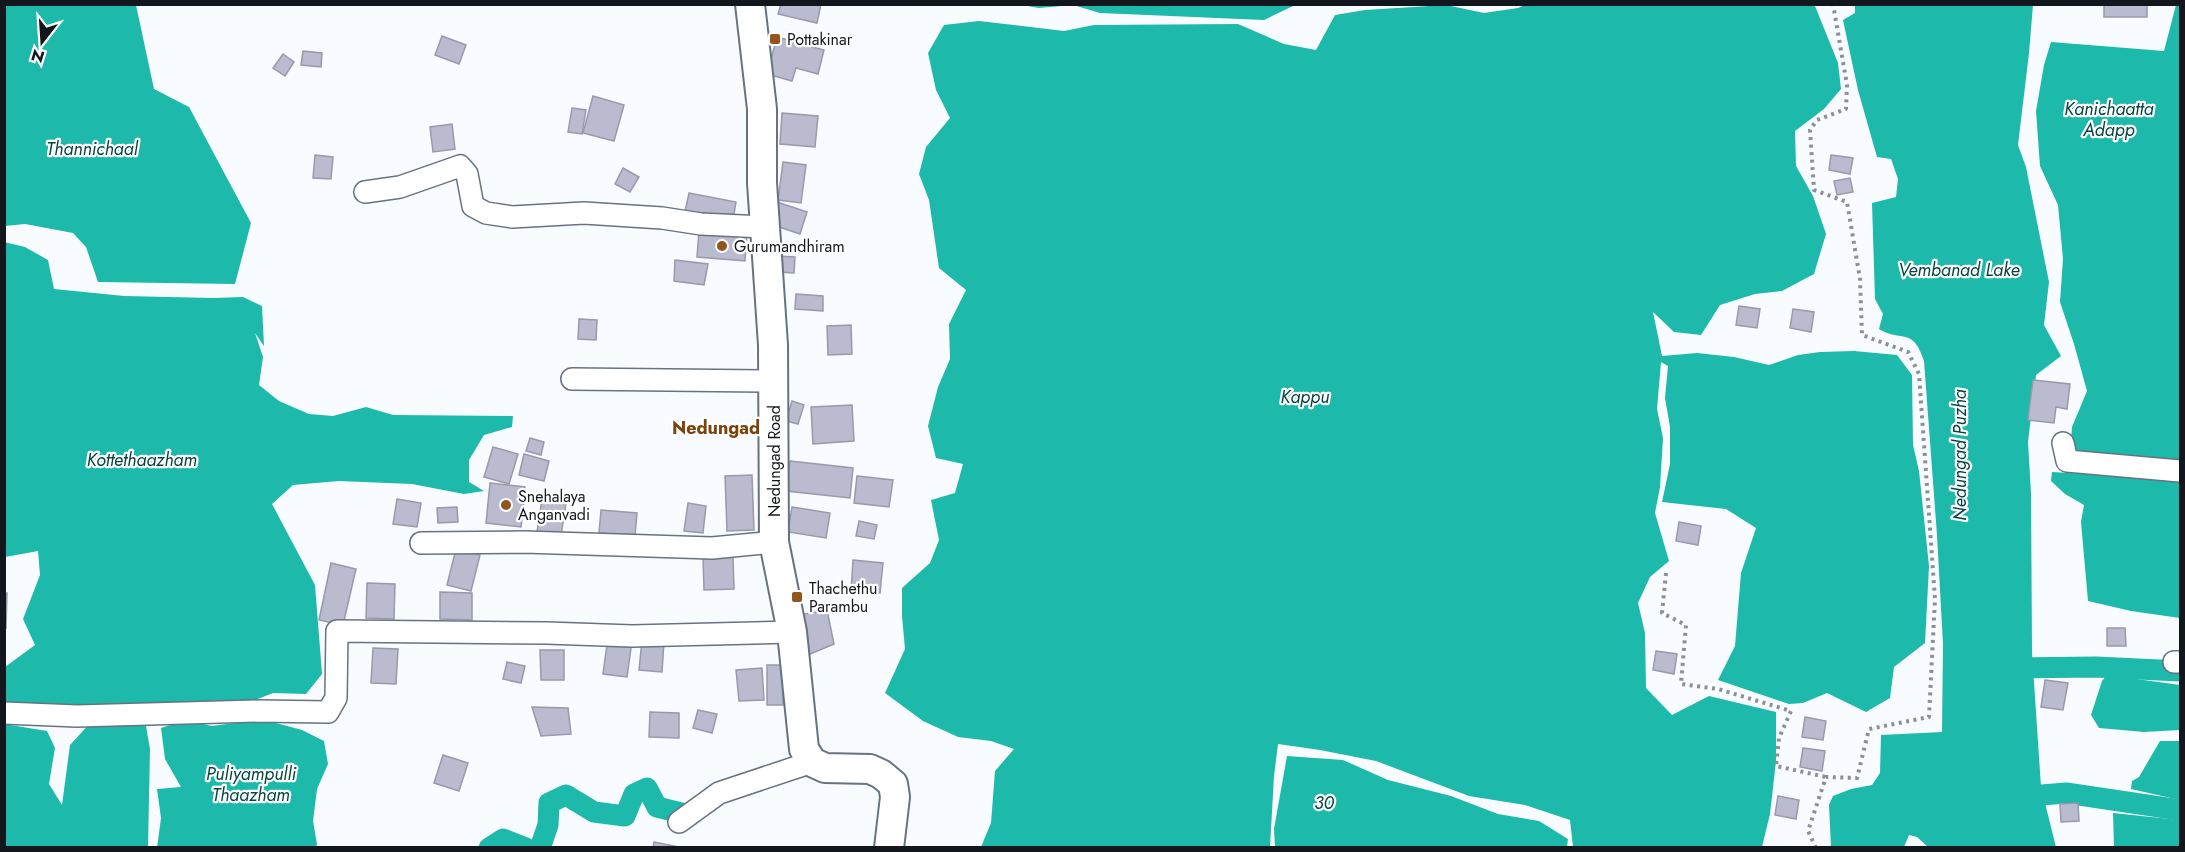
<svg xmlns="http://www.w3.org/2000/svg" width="2185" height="852" font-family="Jost,sans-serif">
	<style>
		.water { fill: #1db9ab }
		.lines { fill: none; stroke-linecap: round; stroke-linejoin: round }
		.canal { stroke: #1db9ab; stroke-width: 21 }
		.building { fill: #bbbbd0; stroke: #9899ac; stroke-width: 1.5 }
		.minor-casing { stroke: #667382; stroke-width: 24 }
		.secondary-casing { stroke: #667382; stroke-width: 32 }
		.path { stroke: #8c9095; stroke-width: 4; stroke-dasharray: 3 4.5; stroke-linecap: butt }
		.minor { stroke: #fff; stroke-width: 21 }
		.secondary { stroke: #fff; stroke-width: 28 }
		.poi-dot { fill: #94541d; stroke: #fff; stroke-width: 2 }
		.labels { text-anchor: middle; stroke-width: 4.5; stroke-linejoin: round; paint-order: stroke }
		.poi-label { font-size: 16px; fill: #11171c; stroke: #fff; text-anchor: start }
		.street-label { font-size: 16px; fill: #11171c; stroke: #fff }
		.water-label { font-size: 18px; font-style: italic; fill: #04453f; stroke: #fff }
		.neighbourhood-label { font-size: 18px; font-weight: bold; fill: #7b420c; stroke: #fff }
	</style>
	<rect width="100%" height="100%" fill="#f8fbff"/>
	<g class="water">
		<polygon points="5,4 136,5 154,89 189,107 251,223 235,284 98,282 86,247 73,233 25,224 5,226"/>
		<polygon points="1292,4 1293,6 1264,20 1100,13 1073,5 1039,8 1022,5"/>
		<polygon points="1527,4 1815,6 1838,63 1841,89 1824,109 1795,131 1796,166 1813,196 1826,234 1814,274 1782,291 1755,294 1720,305 1701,335 1674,332 1653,312 1662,356 1697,353 1734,357 1769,365 1798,355 1820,352 1854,351 1897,355 1912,375 1913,445 1919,471 1929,566 1925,643 1894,667 1890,698 1866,712 1827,693 1803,703 1789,704 1718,680 1735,646 1741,573 1756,528 1726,509 1662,502 1670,464 1670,427 1665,398 1668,366 1661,362 1657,409 1663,438 1660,487 1655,513 1669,561 1650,577 1638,603 1645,633 1646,688 1672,715 1709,696 1776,712 1776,761 1770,814 1762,847 1573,847 1570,820 1525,805 1469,796 1376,761 1320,750 1278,744 1274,776 1270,847 981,847 991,823 995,771 1014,749 991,741 958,737 923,721 885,693 905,649 902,616 902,588 930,563 939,540 931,500 955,493 963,464 936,458 928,426 938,387 950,359 949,324 966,290 939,268 929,200 919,174 926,147 950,118 936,90 928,53 944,25 979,21 1064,31 1094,25 1238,24 1284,44 1316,50 1335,15 1365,10 1446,5 1484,13 1518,8"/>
		<path d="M 1855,5 L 2033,5 L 2029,53 L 2018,145 L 2026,167 L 2049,282 L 2044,325 L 2061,356 L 2036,375 L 2028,442 L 2031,493 L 2032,652 L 2041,787 L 2056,847 L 1928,847 L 1917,837 L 1909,835 L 1904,847 L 1831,847 L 1829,805 L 1833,796 L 1851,789 L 1872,785 L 1880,773 L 1881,735 L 1942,732 L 1943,644 L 1937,535 L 1924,361 C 1913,326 1902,343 1879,329 L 1883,314 L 1875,299 L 1872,203 L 1896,197 L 1898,179 L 1891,159 L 1877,157 L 1858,90 L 1843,20 L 1855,13 Z"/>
		<polygon points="2176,5 2180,5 2180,461 2070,454 2072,427 2087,391 2074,344 2060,302 2063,259 2058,205 2040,166 2036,111 2044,65 2051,42 2164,51"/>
		<polygon points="4,242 25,247 48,260 54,289 124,296 213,298 243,297 262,306 264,346 255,333 263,357 259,385 279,401 309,414 333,416 366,407 393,415 513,416 512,427 484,435 469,460 469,482 484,491 464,494 412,484 339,481 293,485 272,504 315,585 322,674 306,694 273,693 253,701 141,711 5,703 5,667 35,645 23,619 40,575 38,551 5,557"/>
		<polygon points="2052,472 2180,479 2180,618 2131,611 2088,601 2081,522 2084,505 2065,494 2051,481"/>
		<polygon points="2107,675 2180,685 2180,730 2144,732 2099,728 2091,715 2102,681"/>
		<polygon points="129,716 146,726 150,749 148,847 5,847 4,724 47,731 55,748 49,784 62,805 70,745 93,720"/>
		<polygon points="186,720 212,726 249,721 276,723 302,730 324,741 328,764 317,789 313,821 317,844 316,847 157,848 161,818 157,789 181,787 165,759 161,728"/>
		<polygon points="2160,741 2180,741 2180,800 2131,789 2132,781 2139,777"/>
		<polygon points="1287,756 1343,760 1388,780 1451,796 1498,814 1539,821 1568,839 1567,847 1275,847 1274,829"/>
		<polygon points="2113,813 2180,820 2180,847 2114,847"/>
	</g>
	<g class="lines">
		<g class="canal">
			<polyline points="2006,668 2096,667 2180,671"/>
			<polyline points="2016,797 2066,793 2180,810"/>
			<polyline points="489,848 503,839 526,848"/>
			<polyline points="540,848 548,825 549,803 566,795 594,812 625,816 634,794 647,788 657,807 681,813"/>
		</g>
	</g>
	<g class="building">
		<polygon points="781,4 821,4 817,23 778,14"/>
		<rect x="2104" y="4" width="43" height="13"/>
		<polygon points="442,36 466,45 459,64 435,55"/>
		<polygon points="777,37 824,50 818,74 796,68 792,81 767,74"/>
		<polygon points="303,51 322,53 321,67 301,65"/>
		<polygon points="283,54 294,62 285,76 273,68"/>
		<polygon points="593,96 624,105 614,141 583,133"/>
		<polygon points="572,108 586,110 582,134 568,132"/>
		<polygon points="782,113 818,116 815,147 780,144"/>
		<polygon points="452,124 455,149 433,152 430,127"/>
		<polygon points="315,155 333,157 331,179 313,178"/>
		<polygon points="1831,155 1853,158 1850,174 1829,170"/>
		<polygon points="783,162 806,165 801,203 778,200"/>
		<polygon points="623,168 639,177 630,192 615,184"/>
		<polygon points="1850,178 1853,192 1837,195 1834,181"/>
		<polygon points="689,193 736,202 732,225 684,216"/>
		<polygon points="774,201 807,212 800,234 767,223"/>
		<polygon points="699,231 747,235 745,261 697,257"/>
		<polygon points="777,256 795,257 794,273 776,272"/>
		<polygon points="675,260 708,264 704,285 674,281"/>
		<polygon points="796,294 823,296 823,311 795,309"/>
		<polygon points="1739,306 1760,309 1757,328 1736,325"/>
		<polygon points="1793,309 1814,312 1811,332 1790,328"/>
		<polygon points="579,319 597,320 596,340 578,339"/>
		<polygon points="851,325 852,354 828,355 827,326"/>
		<polygon points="2033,380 2070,384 2067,409 2056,407 2054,423 2028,420"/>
		<polygon points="792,401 804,405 798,424 786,421"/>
		<polygon points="852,405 854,441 813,444 811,407"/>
		<polygon points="530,438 544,442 541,455 526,451"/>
		<polygon points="493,447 518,454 509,484 484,477"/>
		<polygon points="524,454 549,461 544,481 519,475"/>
		<polygon points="790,461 853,468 850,498 786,491"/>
		<polygon points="752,475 754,530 727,531 725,476"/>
		<polygon points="857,476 893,480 889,507 854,503"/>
		<polygon points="490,483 525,487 521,527 486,523"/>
		<polygon points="397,499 421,503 417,527 393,524"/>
		<polygon points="542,499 566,503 561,536 537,532"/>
		<polygon points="688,503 706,506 703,533 684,531"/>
		<polygon points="457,507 458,522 438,523 437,508"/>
		<polygon points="792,507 830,513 826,538 788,532"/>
		<polygon points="601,510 637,513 635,536 599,533"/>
		<polygon points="859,521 877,525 874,539 856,536"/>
		<polygon points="1679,522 1701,526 1698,545 1676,541"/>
		<polygon points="456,549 480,555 471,591 447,585"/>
		<polygon points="733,556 734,589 704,590 703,557"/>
		<polygon points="853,560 883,563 880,593 851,591"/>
		<polygon points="331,563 356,569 343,625 319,620"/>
		<polygon points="367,583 395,584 394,619 366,618"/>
		<polygon points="440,592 472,593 472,620 440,619"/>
		<polygon points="4,593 7,593 6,628 4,627"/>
		<polygon points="827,610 834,644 808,655 799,615"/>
		<polygon points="2107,628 2125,628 2126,646 2107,646"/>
		<polygon points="608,637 632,641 627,677 603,674"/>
		<polygon points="642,640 664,642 662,672 639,670"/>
		<polygon points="373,648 398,649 396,684 371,683"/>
		<polygon points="540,650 564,650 564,680 541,680"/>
		<polygon points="1656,651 1677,654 1674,674 1653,670"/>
		<polygon points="507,662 525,666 521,683 503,679"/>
		<rect x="767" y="665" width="16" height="40"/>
		<polygon points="762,668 764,700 739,701 736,670"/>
		<polygon points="2045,680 2068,683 2063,710 2041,707"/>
		<polygon points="532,707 568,708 571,734 541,736"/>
		<polygon points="698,710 717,714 712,733 693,728"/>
		<polygon points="650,712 679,713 679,738 649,737"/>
		<polygon points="1805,717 1826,721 1823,740 1802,737"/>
		<polygon points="1803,748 1825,751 1822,771 1800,767"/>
		<polygon points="443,755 468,763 459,791 434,783"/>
		<polygon points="1778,796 1799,800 1796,819 1775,815"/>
		<polygon points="2078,803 2079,821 2061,822 2060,804"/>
		<polygon points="654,842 684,848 653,848"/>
	</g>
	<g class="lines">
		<g class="minor-casing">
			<g id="minor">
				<polyline points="365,192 400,187 460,166 467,174 473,206 486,213 512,217 584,213 662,218 701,224 764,227"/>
				<polyline points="572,379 773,381"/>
				<polyline points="2063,443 2067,461 2180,471"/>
				<polyline points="421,543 524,542 712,548 774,542"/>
				<polyline points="2174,662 2180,662"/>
				<polyline points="4,713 77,716 259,711 328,712 336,698 337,631 547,633 632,636 792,632"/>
				<polyline points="679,822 719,793 812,762"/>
			</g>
		</g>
		<g class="secondary-casing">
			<polyline id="secondary" points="750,4 762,109 762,183 773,345 774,542 792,632 804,749 812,762 825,768 870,769 881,774 893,784 895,797 889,848"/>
		</g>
		<g class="path">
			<polyline points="1666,573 1662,613 1686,625 1681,684 1718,689 1791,711 1779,738 1776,766 1826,777"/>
			<polyline points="1816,848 1808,831 1826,777 1857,778 1869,729 1929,717 1935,599 1919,374 1908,352 1862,335 1860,279 1847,202 1814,190 1810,130 1817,120 1846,109 1847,85 1833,4"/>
		</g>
		<use href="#minor" class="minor"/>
		<use href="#secondary" class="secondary"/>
	</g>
	<g class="poi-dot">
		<rect x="769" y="33" width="12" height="12" rx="3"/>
		<circle cx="722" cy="246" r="6"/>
		<circle cx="506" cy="505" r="6"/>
		<rect x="791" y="591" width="12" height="12" rx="3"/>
	</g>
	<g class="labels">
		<g class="poi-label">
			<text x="787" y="45">Pottakinar</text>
			<text x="734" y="252">Gurumandhiram</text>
			<text x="518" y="502">Snehalaya<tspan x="518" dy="18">Anganvadi</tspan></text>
			<text x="809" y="594">Thachethu<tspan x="809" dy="18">Parambu</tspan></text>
		</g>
		<g class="street-label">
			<text transform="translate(774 461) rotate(-90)" y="6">Nedungad Road</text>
		</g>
		<g class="water-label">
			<text x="2109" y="115">Kanichaatta<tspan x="2109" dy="21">Adapp</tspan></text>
			<text x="92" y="155">Thannichaal</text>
			<text x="1959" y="276">Vembanad Lake</text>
			<text x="1305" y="403">Kappu</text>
			<text transform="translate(1960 455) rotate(-90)" y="6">Nedungad Puzha</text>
			<text x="142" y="466">Kottethaazham</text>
			<text x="251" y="780">Puliyampulli<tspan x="251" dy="21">Thaazham</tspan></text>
			<text x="1324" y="809">30</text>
		</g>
		<g class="neighbourhood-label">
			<text x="716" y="434">Nedungad</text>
		</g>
	</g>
	<rect width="2185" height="852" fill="none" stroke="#11171c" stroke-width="12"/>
	<g transform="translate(42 42) rotate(197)" stroke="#ffffff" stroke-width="4.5" paint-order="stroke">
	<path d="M0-4.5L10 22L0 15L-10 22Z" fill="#11171c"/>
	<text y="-9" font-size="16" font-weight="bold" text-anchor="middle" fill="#11171c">N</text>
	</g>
</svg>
